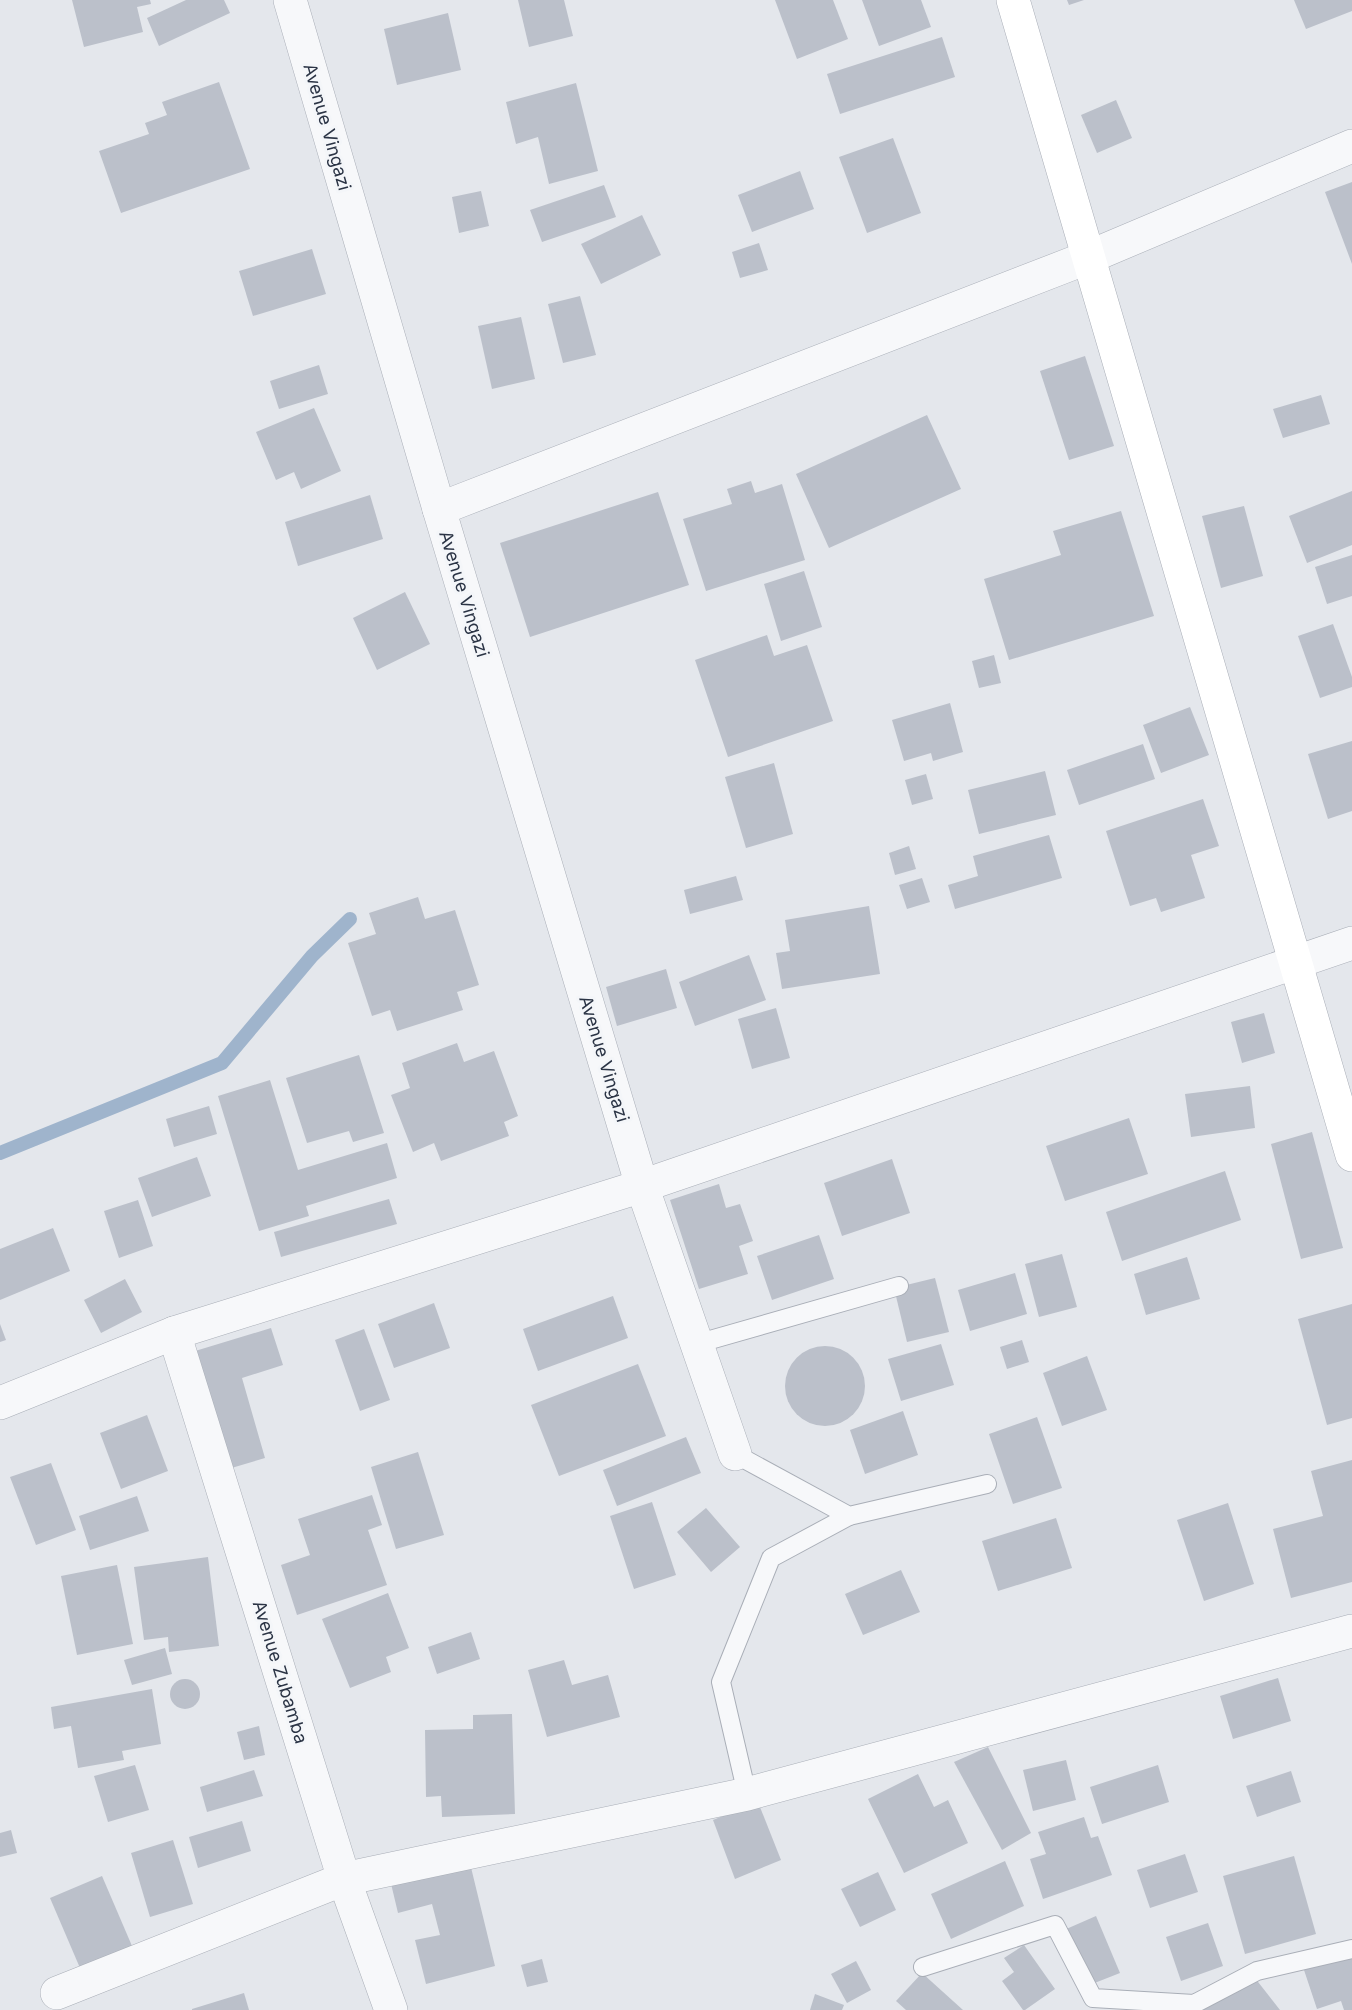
<svg xmlns="http://www.w3.org/2000/svg" width="1352" height="2010" font-family="Inter,sans-serif">
	<style>
		.lines { fill: none; stroke-linecap: round; stroke-linejoin: round }
		.stream { stroke: #9fb4cc; stroke-width: 14 }
		.building { fill: #bbc0ca }
		.lane-casing { stroke: #a9aeb7; stroke-width: 20 }
		.street-casing { stroke: #a9aeb7; stroke-width: 34 }
		.secondary-casing { stroke: #a9aeb7; stroke-width: 34 }
		.lane { stroke: #f7f8fa; stroke-width: 18 }
		.street { stroke: #f7f8fa; stroke-width: 33 }
		.secondary { stroke: #fff; stroke-width: 33 }
		.labels { text-anchor: middle; stroke-width: 6; stroke-linejoin: round; paint-order: stroke }
		.street-label { font-size: 18px; fill: #2b3445; stroke: #f4f6f9 }
	</style>
	<rect width="100%" height="100%" fill="#e4e7ec"/>
	<g class="lines">
		<polyline class="stream" points="0,1153 222,1063 312,956 350,919"/>
	</g>
	<g class="building">
		<polygon points="72,0 150,0 151,4 137,7 143,32 84,47"/>
		<polygon points="186,0 224,0 230,13 159,46 147,18"/>
		<polygon points="518,0 564,0 573,36 529,47"/>
		<polygon points="775,0 833,0 848,39 797,59"/>
		<polygon points="862,0 921,0 931,27 879,46"/>
		<polygon points="1067,0 1084,0 1069,5"/>
		<polygon points="1294,0 1352,0 1352,11 1306,29"/>
		<polygon points="448,13 461,70 397,85 384,29"/>
		<polygon points="942,37 955,77 840,114 827,74"/>
		<polygon points="219,82 250,169 121,213 99,151 149,134 145,123 167,115 162,102"/>
		<polygon points="576,83 598,171 549,184 538,137 516,144 506,102"/>
		<polygon points="1116,100 1132,138 1097,153 1081,115"/>
		<polygon points="893,138 921,213 867,233 839,157"/>
		<polygon points="800,171 814,209 752,232 738,195"/>
		<polygon points="1352,182 1352,264 1325,192"/>
		<polygon points="604,185 616,217 542,242 530,210"/>
		<polygon points="481,191 489,226 459,233 452,197"/>
		<polygon points="642,215 661,255 601,284 581,244"/>
		<polygon points="759,243 768,270 740,278 732,252"/>
		<polygon points="312,249 326,294 253,316 239,271"/>
		<polygon points="580,296 596,355 563,363 548,304"/>
		<polygon points="521,317 535,379 492,389 478,326"/>
		<polygon points="1085,356 1114,446 1069,460 1040,371"/>
		<polygon points="319,365 328,394 279,409 270,381"/>
		<polygon points="1321,395 1330,424 1283,438 1273,409"/>
		<polygon points="314,408 341,471 301,489 294,472 276,480 256,432"/>
		<polygon points="927,415 961,489 829,548 796,474"/>
		<polygon points="751,481 755,493 782,484 805,560 706,591 683,519 732,504 727,489"/>
		<polygon points="1352,491 1352,545 1307,563 1289,516"/>
		<polygon points="658,492 689,585 530,637 500,543"/>
		<polygon points="370,495 383,539 298,566 285,522"/>
		<polygon points="1244,506 1263,576 1221,588 1202,516"/>
		<polygon points="1121,511 1154,616 1009,660 984,579 1061,555 1053,531"/>
		<polygon points="1352,555 1352,596 1327,604 1315,567"/>
		<polygon points="804,571 822,627 781,641 764,584"/>
		<polygon points="405,592 430,644 377,670 353,618"/>
		<polygon points="1333,624 1352,677 1352,687 1320,698 1298,636"/>
		<polygon points="767,635 774,656 807,645 833,721 728,757 695,660"/>
		<polygon points="994,655 1001,683 979,688 972,661"/>
		<polygon points="950,703 963,752 933,761 931,753 904,761 892,720"/>
		<polygon points="1190,707 1209,755 1161,773 1143,725"/>
		<polygon points="1352,741 1352,811 1328,819 1308,754"/>
		<polygon points="1143,744 1155,779 1079,805 1067,770"/>
		<polygon points="774,763 793,834 746,848 725,777"/>
		<polygon points="1045,771 1056,815 979,834 968,790"/>
		<polygon points="926,774 933,799 912,805 905,780"/>
		<polygon points="1203,799 1219,846 1191,855 1205,898 1161,912 1156,898 1130,906 1106,831"/>
		<polygon points="1049,835 1062,878 955,909 948,885 978,876 973,856"/>
		<polygon points="909,846 916,869 895,875 889,853"/>
		<polygon points="736,876 743,900 690,914 684,890"/>
		<polygon points="922,878 930,902 907,909 899,885"/>
		<polygon points="418,897 425,919 455,910 479,985 457,992 463,1010 397,1031 390,1010 372,1016 348,943 376,934 369,913"/>
		<polygon points="869,906 880,974 782,989 776,953 790,951 785,920"/>
		<polygon points="749,955 766,1000 695,1026 679,982"/>
		<polygon points="666,969 677,1008 617,1026 606,987"/>
		<polygon points="776,1008 790,1058 752,1069 738,1019"/>
		<polygon points="1264,1013 1275,1053 1242,1063 1231,1022"/>
		<polygon points="457,1043 464,1062 494,1051 518,1116 504,1122 509,1136 441,1161 434,1143 413,1152 391,1095 410,1088 402,1063"/>
		<polygon points="359,1055 384,1133 353,1142 349,1131 307,1143 286,1078"/>
		<polygon points="270,1080 298,1170 387,1143 397,1178 306,1206 309,1216 259,1231 218,1096"/>
		<polygon points="1250,1086 1255,1128 1191,1137 1185,1094"/>
		<polygon points="209,1106 217,1134 174,1147 166,1119"/>
		<polygon points="1129,1118 1148,1174 1065,1201 1046,1146"/>
		<polygon points="1312,1132 1343,1248 1301,1259 1271,1144"/>
		<polygon points="197,1157 211,1196 152,1217 138,1178"/>
		<polygon points="892,1159 910,1213 842,1236 824,1183"/>
		<polygon points="1225,1171 1241,1220 1122,1261 1106,1212"/>
		<polygon points="719,1184 726,1208 740,1204 753,1241 739,1246 748,1274 699,1289 670,1200"/>
		<polygon points="389,1199 397,1224 281,1257 274,1232"/>
		<polygon points="138,1200 153,1246 119,1258 104,1211"/>
		<polygon points="53,1228 70,1271 0,1300 0,1249"/>
		<polygon points="819,1235 834,1279 772,1300 757,1256"/>
		<polygon points="1062,1254 1077,1307 1039,1317 1025,1264"/>
		<polygon points="1187,1257 1200,1299 1146,1315 1134,1274"/>
		<polygon points="1015,1273 1027,1314 970,1331 958,1290"/>
		<polygon points="935,1278 949,1332 907,1342 894,1288"/>
		<polygon points="125,1279 142,1312 101,1333 84,1300"/>
		<polygon points="613,1296 628,1338 538,1371 523,1329"/>
		<polygon points="434,1303 450,1348 394,1368 378,1324"/>
		<polygon points="1352,1304 1352,1418 1327,1425 1298,1319"/>
		<polygon points="0,1324 6,1340 0,1342"/>
		<polygon points="271,1328 283,1365 242,1378 265,1458 218,1472 182,1355"/>
		<polygon points="364,1329 390,1400 360,1411 335,1340"/>
		<polygon points="1022,1340 1029,1362 1007,1369 1000,1347"/>
		<polygon points="941,1344 954,1385 901,1401 888,1359"/>
		<circle cx="825" cy="1386" r="40"/>
		<polygon points="1087,1356 1107,1410 1062,1426 1043,1373"/>
		<polygon points="638,1364 666,1436 559,1476 531,1405"/>
		<polygon points="903,1411 918,1455 865,1474 850,1430"/>
		<polygon points="147,1415 168,1471 121,1489 100,1433"/>
		<polygon points="1037,1417 1062,1488 1013,1504 989,1434"/>
		<polygon points="686,1437 701,1473 617,1506 603,1470"/>
		<polygon points="418,1452 444,1535 396,1549 371,1467"/>
		<polygon points="1352,1460 1352,1582 1291,1598 1273,1529 1323,1516 1311,1471"/>
		<polygon points="51,1463 76,1530 36,1545 10,1477"/>
		<polygon points="372,1495 382,1525 368,1530 387,1585 297,1615 281,1565 310,1555 298,1519"/>
		<polygon points="137,1496 149,1531 90,1550 79,1516"/>
		<polygon points="652,1502 676,1575 634,1589 610,1516"/>
		<polygon points="1228,1503 1254,1584 1204,1601 1177,1520"/>
		<polygon points="706,1508 740,1547 711,1572 677,1532"/>
		<polygon points="1056,1518 1072,1568 998,1591 982,1541"/>
		<polygon points="208,1557 219,1646 169,1652 168,1637 144,1640 134,1567"/>
		<polygon points="117,1565 133,1644 77,1655 61,1576"/>
		<polygon points="901,1570 920,1612 863,1635 845,1594"/>
		<polygon points="388,1593 409,1648 386,1657 391,1672 350,1688 322,1619"/>
		<polygon points="471,1632 480,1659 437,1674 428,1647"/>
		<polygon points="165,1648 172,1674 132,1685 124,1660"/>
		<polygon points="564,1660 572,1685 608,1675 620,1717 547,1737 528,1670"/>
		<polygon points="1278,1678 1291,1721 1233,1739 1220,1696"/>
		<circle cx="185" cy="1694" r="15"/>
		<polygon points="152,1689 161,1744 122,1751 124,1760 78,1768 71,1726 54,1729 51,1707"/>
		<polygon points="512,1714 515,1814 442,1817 441,1796 426,1797 425,1730 473,1729 473,1715"/>
		<polygon points="259,1726 265,1755 244,1760 237,1732"/>
		<polygon points="988,1747 1031,1833 1002,1850 954,1762"/>
		<polygon points="1066,1760 1076,1800 1033,1811 1023,1770"/>
		<polygon points="135,1765 149,1810 108,1822 94,1776"/>
		<polygon points="1158,1765 1169,1802 1102,1824 1090,1787"/>
		<polygon points="254,1770 263,1796 207,1812 200,1787"/>
		<polygon points="1291,1771 1301,1802 1257,1817 1246,1786"/>
		<polygon points="918,1774 934,1807 948,1800 968,1843 904,1873 868,1799"/>
		<polygon points="758,1802 781,1860 735,1879 713,1820"/>
		<polygon points="1084,1817 1091,1838 1098,1836 1112,1875 1043,1899 1030,1859 1046,1854 1038,1832"/>
		<polygon points="242,1821 251,1851 198,1868 189,1837"/>
		<polygon points="11,1830 17,1853 0,1857 0,1833"/>
		<polygon points="173,1840 193,1904 150,1917 131,1853"/>
		<polygon points="467,1851 495,1966 426,1984 415,1940 440,1935 432,1904 398,1913 388,1871"/>
		<polygon points="1185,1854 1198,1892 1150,1908 1137,1870"/>
		<polygon points="1294,1856 1316,1934 1245,1954 1223,1876"/>
		<polygon points="1005,1861 1024,1906 951,1939 931,1894"/>
		<polygon points="878,1872 896,1910 860,1927 841,1889"/>
		<polygon points="102,1876 132,1946 80,1968 50,1898"/>
		<polygon points="1096,1916 1120,1973 1087,1986 1064,1930"/>
		<polygon points="1208,1923 1223,1966 1181,1981 1166,1937"/>
		<polygon points="1024,1945 1055,1989 1025,2010 1023,2010 1002,1981 1014,1972 1004,1958"/>
		<polygon points="1352,1954 1352,2010 1344,2010 1341,2001 1317,2009 1304,1970"/>
		<polygon points="542,1959 548,1982 527,1987 521,1965"/>
		<polygon points="856,1961 871,1990 847,2003 831,1974"/>
		<polygon points="922,1973 963,2010 906,2010 896,2001"/>
		<polygon points="1251,1973 1280,2010 1203,2010"/>
		<polygon points="244,1993 249,2010 192,2010 192,2009"/>
		<polygon points="815,1994 844,2005 842,2010 810,2010"/>
	</g>
	<g class="lines">
		<g class="lane-casing">
			<g id="lane">
				<polyline points="696,1344 899,1286"/>
				<polyline points="735,1454 849,1516 987,1484"/>
				<polyline points="747,1794 721,1682 771,1558 849,1516"/>
				<polyline points="923,1967 1055,1925 1093,1998 1194,2004 1257,1971 1352,1949"/>
			</g>
		</g>
		<g class="street-casing">
			<g id="street">
				<polyline points="290,0 439,509 642,1186 735,1454"/>
				<polyline points="439,509 1089,257 1352,146"/>
				<polyline points="174,1333 344,1879 391,2010"/>
				<polyline points="0,1403 174,1333 642,1186 1352,943"/>
				<polyline points="57,1993 344,1879 747,1794 1352,1631"/>
			</g>
		</g>
		<g class="secondary-casing">
			<polyline id="secondary" points="1013,0 1352,1155"/>
		</g>
		<use href="#lane" class="lane"/>
		<use href="#street" class="street"/>
		<use href="#secondary" class="secondary"/>
	</g>
	<g class="labels">
		<g class="street-label">
			<text transform="translate(327 127) rotate(74)" y="6">Avenue Vingazi</text>
			<text transform="translate(464 594) rotate(73)" y="6">Avenue Vingazi</text>
			<text transform="translate(604 1059) rotate(73)" y="6">Avenue Vingazi</text>
			<text transform="translate(280 1672) rotate(73)" y="6">Avenue Zubamba</text>
		</g>
	</g>
</svg>
